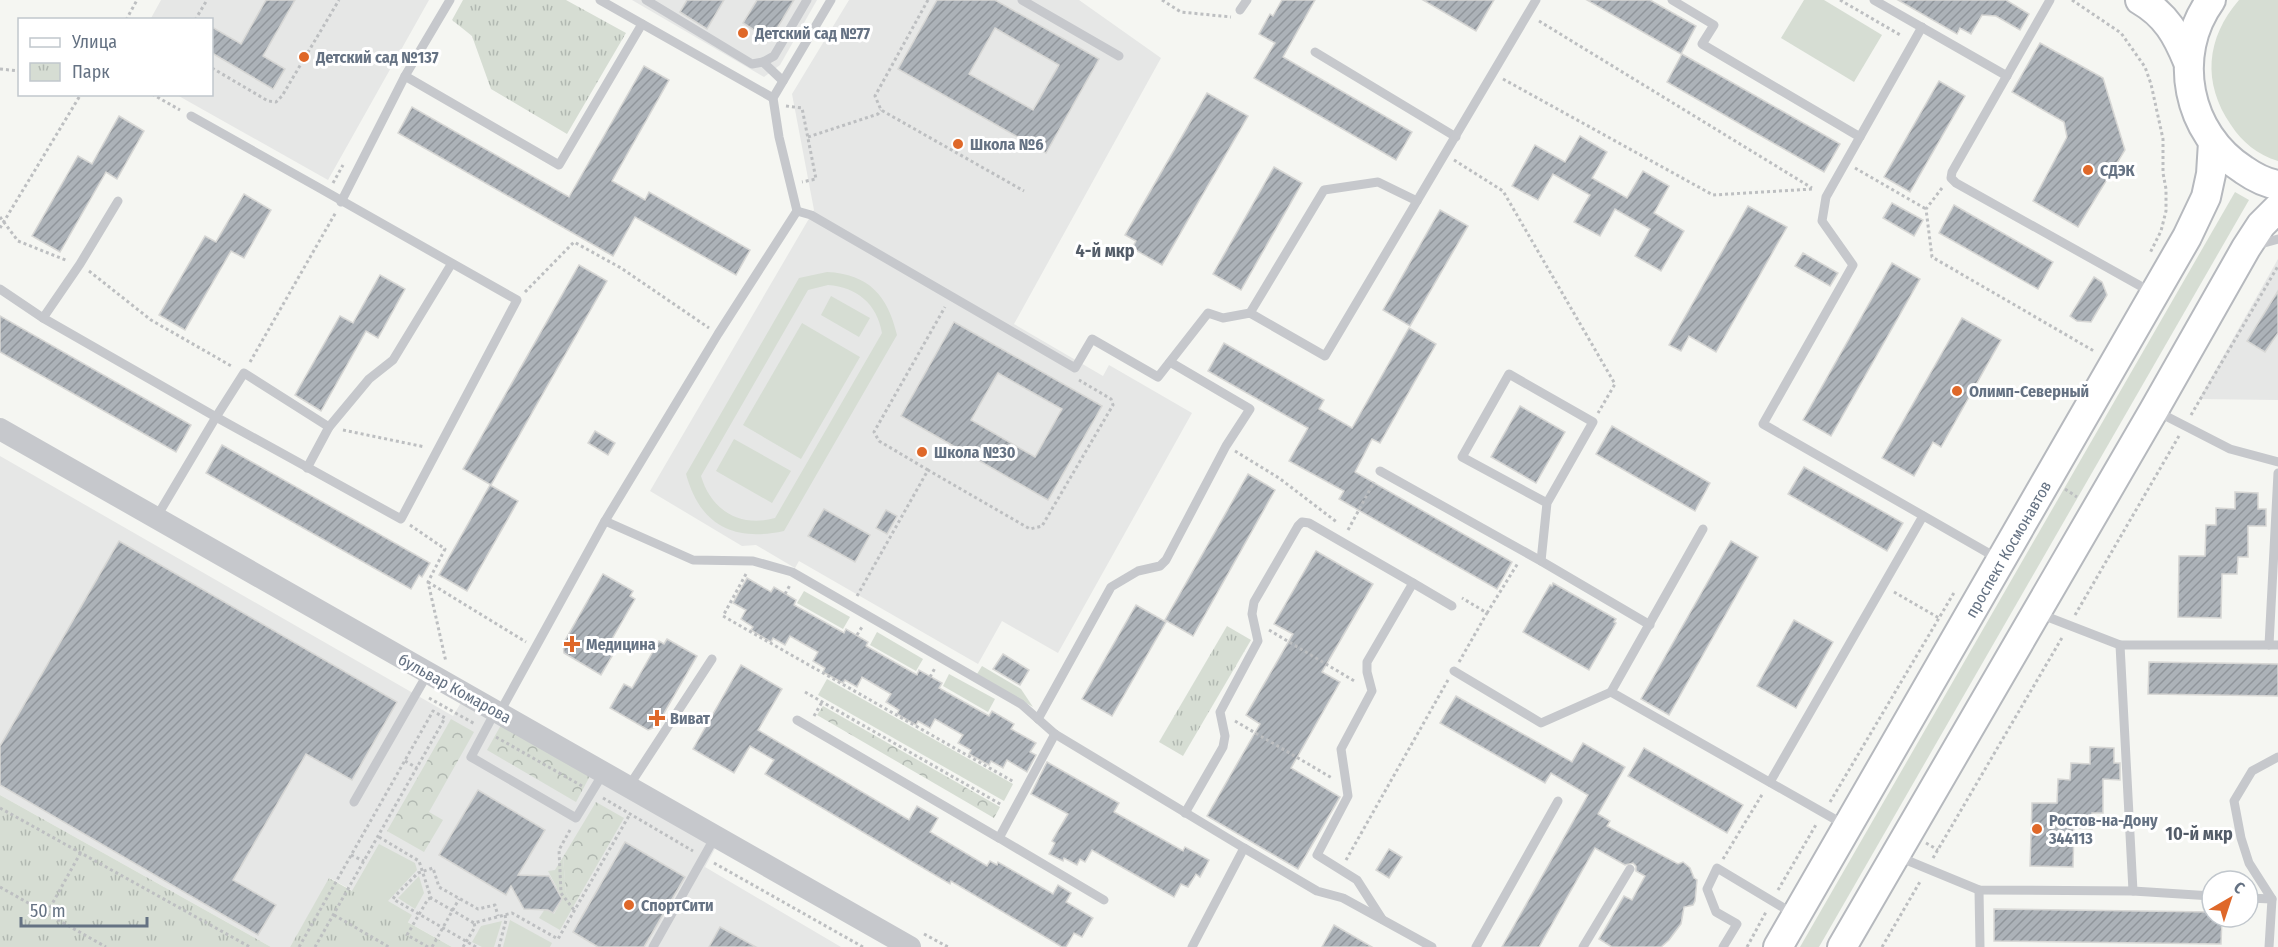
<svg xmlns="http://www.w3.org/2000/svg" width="2278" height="947" font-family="'Fira Sans Condensed',sans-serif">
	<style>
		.built { fill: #e6e7e6 }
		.grass { fill: #d6ddd3; fill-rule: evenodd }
		.forest { fill: url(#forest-crowns) }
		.park { fill: url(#park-tufts) }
		.building { fill: url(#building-hatch); stroke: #d7d7d5; stroke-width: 1.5; fill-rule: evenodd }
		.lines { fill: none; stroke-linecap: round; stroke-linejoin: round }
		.primary-casing { stroke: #b6b9be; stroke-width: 32 }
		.path { stroke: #bdbfc1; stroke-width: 3; stroke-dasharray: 3 3; stroke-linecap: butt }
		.service { stroke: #c6c8cc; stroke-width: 9 }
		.tertiary { stroke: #c6c8cc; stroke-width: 22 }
		.primary { stroke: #fff; stroke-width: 28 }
		.poi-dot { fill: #df6829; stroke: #fff; stroke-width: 2 }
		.labels { text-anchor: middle; stroke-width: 6; stroke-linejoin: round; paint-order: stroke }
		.poi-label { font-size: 16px; font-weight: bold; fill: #657283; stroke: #fff; text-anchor: start }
		.street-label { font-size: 16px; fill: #657283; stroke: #fff }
		.neighbourhood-label { font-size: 18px; font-weight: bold; fill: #535c68; stroke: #fff }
	</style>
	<defs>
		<pattern id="forest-crowns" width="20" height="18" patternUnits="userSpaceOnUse" patternTransform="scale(1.5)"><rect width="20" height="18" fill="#d6ddd3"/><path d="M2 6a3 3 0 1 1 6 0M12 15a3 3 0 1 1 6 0" fill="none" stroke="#b1b8b1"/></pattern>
		<pattern id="park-tufts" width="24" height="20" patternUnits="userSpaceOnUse" patternTransform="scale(1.5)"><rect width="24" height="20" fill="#d6ddd3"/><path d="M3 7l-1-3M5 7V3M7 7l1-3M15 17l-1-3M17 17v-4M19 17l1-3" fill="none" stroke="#b1b8b1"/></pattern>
		<pattern id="building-hatch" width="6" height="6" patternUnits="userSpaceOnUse" patternTransform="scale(1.5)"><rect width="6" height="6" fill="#acb2b8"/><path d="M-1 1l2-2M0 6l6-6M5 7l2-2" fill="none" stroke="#90959b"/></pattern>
	</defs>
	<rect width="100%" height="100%" fill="#f5f6f2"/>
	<g class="built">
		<polygon points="161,0 429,0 328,180 177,95 212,94 212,20 150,20"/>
		<polygon points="632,0 817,0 780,65 764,77"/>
		<polygon points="849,0 1079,0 1161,58 1014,324 1103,376 1109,365 1192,413 1058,653 1002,621 978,664 799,561 795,568 756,545 742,546 650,491 814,210 792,94"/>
		<polygon points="2278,259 2278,400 2199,399"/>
		<polygon points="0,456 453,716 465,696 718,843 705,867 841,947 452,947 330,878 290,947 271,947 0,795"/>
	</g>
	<g class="grass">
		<polygon points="1804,0 1824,0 1882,35 1854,82 1781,38"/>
		<path d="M 2239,0 L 2278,0 L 2278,161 C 2258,155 2242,142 2231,125 C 2202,83 2206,38 2239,0 Z"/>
		<polygon points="2235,192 2249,200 1819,947 1800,947"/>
		<path d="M 827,272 C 869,274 888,296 897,335 L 784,531 C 733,542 700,525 686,474 L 799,278 ZM 828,285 C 857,287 877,304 882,333 L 775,518 C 740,528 711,510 701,476 L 808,290 Z"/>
		<polygon points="831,296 870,318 859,337 821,315"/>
		<polygon points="802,323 860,357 801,459 743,425"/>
		<polygon points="734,439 791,471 772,503 716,471"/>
		<polygon points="804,591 850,617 843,629 797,603"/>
		<polygon points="877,632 923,659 916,671 870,645"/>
		<polygon points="982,666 1021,689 1033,707 977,674"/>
		<polygon points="949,674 995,699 988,712 943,686"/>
		<polygon points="827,679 1013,784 1004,801 818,695"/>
		<polygon points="379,844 415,863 417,870 388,901 412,915 405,927 349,896"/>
		<polygon points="563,857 566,893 573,907 560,930 539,918 545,909 554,914 562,900 553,894 557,888 548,871 555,870"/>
		<polygon points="419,876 424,893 415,909 398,898"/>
		<polygon points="510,920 552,943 550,947 503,947"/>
		<polygon points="502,921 494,947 482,947 472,942 481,926"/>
	</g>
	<g class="forest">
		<polygon points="823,706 1000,807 994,818 817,715"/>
		<polygon points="451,719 474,732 429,812 443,820 424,852 387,831"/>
		<polygon points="501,725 590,776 576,802 487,750"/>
		<polygon points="596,802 624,818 573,907 566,893 563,857"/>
	</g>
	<g class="park">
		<polygon points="463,0 566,0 626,33 567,134 491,89 472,36 452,20"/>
		<polygon points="1227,626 1251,640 1183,756 1159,742"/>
		<polygon points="0,795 271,947 0,947"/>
		<polygon points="329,878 452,947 290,947"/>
	</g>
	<g class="building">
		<polygon points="266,0 295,0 263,56 285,69 273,89 212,53 212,27 241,44"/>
		<polygon points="687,0 724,0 707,29 680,12"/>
		<polygon points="757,0 794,0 770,40 743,23"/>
		<path d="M 937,0 L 995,0 L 1099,59 L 1046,153 L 898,69 ZM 995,28 L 1059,65 L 1033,110 L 969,74 Z"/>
		<polygon points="1282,0 1315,0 1283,57 1412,132 1396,160 1254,78 1275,43 1259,34 1270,14 1273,16"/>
		<polygon points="1423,0 1494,0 1476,31"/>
		<polygon points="1587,0 1650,0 1696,26 1681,54"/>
		<polygon points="1898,0 2006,0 2029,14 2020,30 1996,16 1982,15 1971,34 1960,28 1957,34"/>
		<polygon points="2040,43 2103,78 2125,150 2078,227 2033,201 2067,137 2064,122 2012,92"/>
		<polygon points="1682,54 1840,144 1824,172 1667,82"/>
		<polygon points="644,66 669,80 612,181 645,200 649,192 750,250 736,275 635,217 613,256 398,133 412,107 569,197"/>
		<polygon points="1939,81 1965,96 1910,192 1884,177"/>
		<polygon points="1207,93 1248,116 1162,265 1132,248 1136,241 1125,235"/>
		<polygon points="119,116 144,131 117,179 106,172 60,252 32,236 78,156 92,164"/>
		<polygon points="1580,136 1607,152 1592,178 1627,198 1643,171 1669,186 1654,213 1684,231 1661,271 1635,256 1650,229 1615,209 1600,236 1574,222 1590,195 1553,174 1538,200 1512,186 1535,145 1565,162"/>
		<polygon points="1274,167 1302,183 1241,290 1213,274"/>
		<polygon points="244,194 271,210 244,258 231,251 185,330 159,315 205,236 216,242"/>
		<polygon points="1892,203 1923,220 1914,236 1883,218"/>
		<polygon points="1954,205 2053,262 2038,289 1939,233"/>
		<polygon points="1748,206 1787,227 1716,352 1689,336 1681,351 1669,345"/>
		<polygon points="1440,210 1468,226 1410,326 1383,310"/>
		<polygon points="1803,253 1838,273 1830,286 1795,266"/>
		<polygon points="1892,263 1920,279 1831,436 1803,420"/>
		<polygon points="579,265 607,281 491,485 463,469"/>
		<polygon points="380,275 405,289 378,338 366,331 321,411 295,395 340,316 353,323"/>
		<polygon points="2094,277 2102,282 2107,295 2091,322 2077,321 2070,316"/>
		<polygon points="2278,291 2278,333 2265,352 2247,341"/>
		<polygon points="0,316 191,425 176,452 0,352"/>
		<polygon points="1962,318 2001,340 1941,447 1933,442 1914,476 1882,458"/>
		<path d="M 954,322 L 1102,406 L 1048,500 L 901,416 ZM 998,373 L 1062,409 L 1035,457 L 971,420 Z"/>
		<polygon points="1409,328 1436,344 1380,443 1372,439 1355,472 1512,562 1497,589 1339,499 1344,491 1289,461 1308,428 1208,371 1224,343 1324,400 1319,409 1352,428"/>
		<polygon points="1520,406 1565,432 1536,483 1491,457"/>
		<polygon points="1612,426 1710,483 1695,511 1596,454"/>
		<polygon points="595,431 615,443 608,455 588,443"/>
		<polygon points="222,445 430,563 422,577 419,575 411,589 206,473"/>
		<polygon points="1804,467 1903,523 1887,551 1788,494"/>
		<polygon points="1248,474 1275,490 1193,636 1165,620"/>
		<polygon points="490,485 518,501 467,591 439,575"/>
		<polygon points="2235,492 2258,493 2258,509 2266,509 2266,526 2248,526 2248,557 2238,557 2237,574 2222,574 2221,618 2178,617 2179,556 2205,556 2206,525 2216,525 2216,508 2235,509"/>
		<polygon points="824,509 870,535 855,562 808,536"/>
		<polygon points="886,510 897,516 887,534 876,528"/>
		<polygon points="119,541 397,702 352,780 306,754 233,880 276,905 258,935 0,785 0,746"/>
		<polygon points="1731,541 1758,557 1669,715 1641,699"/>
		<polygon points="1316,551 1373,584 1322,672 1340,682 1291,768 1340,797 1298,869 1207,816 1260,724 1246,715 1293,634 1274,624"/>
		<polygon points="603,574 633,591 630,596 635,599 608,646 615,651 601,675 564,653 563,644"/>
		<polygon points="747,578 771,592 774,587 796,600 794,605 844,633 846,629 868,642 866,646 917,675 919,670 942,683 939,688 989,716 992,711 1014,724 1011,729 1036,743 1030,752 1036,755 1027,772 1007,760 1003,768 991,761 989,765 969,754 971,750 958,743 963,735 935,719 930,728 918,721 916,725 897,714 899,710 886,702 891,694 862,677 857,687 845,680 843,683 823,672 825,668 813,661 818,652 790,636 785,645 773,638 771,642 751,630 753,627 741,619 746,610 733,603"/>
		<polygon points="1553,583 1616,619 1614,622 1616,623 1589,670 1523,632 1550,585 1552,586"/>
		<polygon points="1136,605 1166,622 1112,716 1082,699"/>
		<polygon points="1794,620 1833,642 1796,708 1757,686"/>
		<polygon points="667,639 697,656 656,727 648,730 610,708 624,684 632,688 659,641 664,644"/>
		<polygon points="1003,654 1029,670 1020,685 993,669"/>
		<polygon points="2149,662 2278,664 2278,696 2148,694"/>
		<polygon points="741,665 782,689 758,730 909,820 917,806 938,818 930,832 987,866 990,861 997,865 998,862 1053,894 1058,885 1071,893 1066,902 1093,918 1082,937 1074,933 1066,947 1062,947 951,881 950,884 765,774 774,760 750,746 734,773 693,749"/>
		<polygon points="1456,696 1572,762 1583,743 1625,767 1598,814 1610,821 1607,826 1678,864 1683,862 1690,868 1694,878 1697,880 1695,901 1693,905 1684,907 1681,924 1669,940 1661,947 1612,947 1599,939 1624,896 1632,900 1645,876 1636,871 1636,866 1633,863 1625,865 1595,848 1539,947 1502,947 1588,795 1551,773 1545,783 1440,723"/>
		<polygon points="2090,747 2114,748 2114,763 2120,763 2120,780 2103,779 2103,813 2092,813 2092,829 2074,828 2073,867 2030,866 2032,803 2057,803 2058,779 2070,780 2071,763 2090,764"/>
		<polygon points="1644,748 1743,805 1727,833 1628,776"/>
		<polygon points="1047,762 1119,803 1114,812 1183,851 1185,847 1209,860 1200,877 1196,874 1188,887 1181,884 1174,897 1092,850 1085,862 1080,859 1077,865 1064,858 1063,861 1049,854 1055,843 1052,841 1068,814 1031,794"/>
		<polygon points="478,790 545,830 518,875 549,876 562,899 553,913 548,910 524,909 511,886 506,895 439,855"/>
		<polygon points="625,842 685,877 644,947 598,947 573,932"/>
		<polygon points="1389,849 1402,857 1389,878 1376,870"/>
		<polygon points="1994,909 2212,912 2212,917 2222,917 2221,944 1994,941"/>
		<polygon points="1334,925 1372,947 1322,947"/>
		<polygon points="720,927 756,947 709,947"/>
	</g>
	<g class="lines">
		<g class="primary-casing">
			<g id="primary">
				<path d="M 2140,0 C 2166,15 2177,35 2188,62"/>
				<path d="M 2211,0 C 2171,55 2187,134 2244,170 C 2254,177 2266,183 2278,185"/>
				<polyline points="1778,947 2187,237 2206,197 2211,174 2213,142"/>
				<polyline points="1842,947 2154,410 2246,248 2261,225 2278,208"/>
			</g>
		</g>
		<g class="path">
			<polyline points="928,0 875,96 881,110 1024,191"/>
			<polyline points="1162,0 1181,12 1231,17"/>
			<polyline points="1840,0 1902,36"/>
			<polyline points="2072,0 2121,33 2145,67 2151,84 2163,139 2163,173 2166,189 2166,211 2161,231 2150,253"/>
			<polyline points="126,20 137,0"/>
			<polyline points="195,20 207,0"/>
			<polyline points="1539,21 1812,188"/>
			<polyline points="212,68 268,101 276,102 282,96 339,0"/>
			<polyline points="0,69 20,71"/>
			<polyline points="1503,79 1713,195 1813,189"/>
			<polyline points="152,94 180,110"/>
			<polyline points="786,106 802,108 816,179 802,182"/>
			<polyline points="808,137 878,114 881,110"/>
			<polyline points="1454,160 1503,191 1615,384 1598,413"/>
			<polyline points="1855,168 1926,209"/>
			<polyline points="333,183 343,165"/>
			<polyline points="1942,188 1926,209 1932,257 2094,351"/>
			<polyline points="0,217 18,241 68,261"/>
			<polyline points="0,228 81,94"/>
			<polyline points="89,271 151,320 233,367"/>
			<polyline points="525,292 574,242 621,268 709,328"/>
			<polyline points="250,362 336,212"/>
			<polyline points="2191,415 2278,266"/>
			<polyline points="343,430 425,447"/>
			<polyline points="1235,451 1279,478 1338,523"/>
			<polyline points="928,470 879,441 874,432 945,307"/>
			<polyline points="2065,489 2077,497"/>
			<polyline points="410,525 445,549 428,582 446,662"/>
			<polyline points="1348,530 1374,482"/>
			<polyline points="746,574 723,616 1014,782"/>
			<polyline points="428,582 526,642"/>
			<polyline points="1894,592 1939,618"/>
			<polyline points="785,594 790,585"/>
			<polyline points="857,596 928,470 1030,529 1042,526 1113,405 1111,399 1079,380"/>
			<polyline points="1487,613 1518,563"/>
			<polyline points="2075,615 2179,436"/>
			<polyline points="1269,630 1356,682"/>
			<polyline points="857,635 862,627"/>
			<polyline points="1459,662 1487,613 1462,598"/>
			<polyline points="930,677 935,668"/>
			<polyline points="805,692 1002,805"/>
			<polyline points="429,698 475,724"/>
			<polyline points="814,716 822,702"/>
			<polyline points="1235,721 1332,778"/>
			<polyline points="496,737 582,786"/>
			<polyline points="405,761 417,768"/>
			<polyline points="603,798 693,851"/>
			<polyline points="1830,802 1955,591"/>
			<polyline points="0,808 250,947"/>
			<polyline points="570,830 559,850 561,893 574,910"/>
			<polyline points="379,837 419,861 431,898 474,923 512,913 558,939 630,814"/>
			<polyline points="1926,843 1938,850"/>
			<polyline points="351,855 364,861"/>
			<polyline points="1933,858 2063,636"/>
			<polyline points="1723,859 1763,793"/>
			<polyline points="1346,860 1448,680"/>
			<polyline points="714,863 863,947"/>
			<polyline points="0,887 106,947"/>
			<polyline points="1778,890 1817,823"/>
			<polyline points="47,913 81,852"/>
			<polyline points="334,915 389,947"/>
			<polyline points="924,934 948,947"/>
			<polyline points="299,947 433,711 445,718 315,947"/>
			<polyline points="428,947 407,935 428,899 431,898"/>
			<polyline points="432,947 459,899"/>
			<polyline points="463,947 475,927 474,923"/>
			<polyline points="476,947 393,899 395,896 418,873 433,868 439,887 478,909 495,905 498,916"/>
			<polyline points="499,947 506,920 505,915"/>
			<polyline points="1747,947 1766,912"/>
			<polyline points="1882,947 1921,880"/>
		</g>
		<g class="service">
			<polyline points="600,0 773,98"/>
			<polyline points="646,0 752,64 763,62 774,56 807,0"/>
			<polyline points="1022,0 1119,56"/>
			<polyline points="1672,0 1714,25 1702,44 1860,137"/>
			<polyline points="1874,0 2007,76"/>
			<polyline points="2050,0 1952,172 1951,178 1956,183 2153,293"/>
			<polyline points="1240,10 1247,0"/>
			<polyline points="1922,27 1826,197 1822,221 1853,265 1763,424 1997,558"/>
			<polyline points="1315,52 1456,137"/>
			<polyline points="763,62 783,81"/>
			<polyline points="405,76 559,165 642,24"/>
			<path d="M 191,116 C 300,177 408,238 517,300 L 401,519 L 216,417 L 244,373 L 329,427 L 369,379 L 393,360 L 452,263"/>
			<polyline points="341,202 405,76 450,0"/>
			<polyline points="797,211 811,215 1075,368 1092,339 1158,377 1208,313 1223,318 1250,313 1325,356 1417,201"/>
			<polyline points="2257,245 2278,239"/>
			<polyline points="0,289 43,318 216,417 156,518"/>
			<polyline points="1250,313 1324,190 1378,182 1417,201 1536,0"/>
			<polyline points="43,318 80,264 118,201"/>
			<polyline points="2156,411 2230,449 2278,462"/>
			<polyline points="307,468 329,427"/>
			<polyline points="1380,471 1541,561 1650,625"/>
			<polyline points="605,521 693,560 753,561 792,572 1021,704 1055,734 1244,848 1192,947"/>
			<polyline points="1703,529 1611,692 1845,825"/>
			<polyline points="1541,561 1547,503 1593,422 1509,374 1462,457 1547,503"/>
			<polyline points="1413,583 1452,606"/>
			<polyline points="2040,614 2120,645 2278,645"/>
			<polyline points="2269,645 2278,473"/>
			<polyline points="1454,671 1541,723 1611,692"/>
			<polyline points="495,712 471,757 576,818 604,772"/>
			<polyline points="500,712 605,521 718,334 797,211 779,137 773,98 831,0"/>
			<polyline points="1038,719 1111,587 1138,571 1160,566 1166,560 1226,446 1250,409 1170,362"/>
			<polyline points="797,720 999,838"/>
			<polyline points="1055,734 999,838 1104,900"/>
			<polyline points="1770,782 1923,516"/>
			<polyline points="629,786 712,659"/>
			<polyline points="354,802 428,673"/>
			<polyline points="1185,813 1223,747 1225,736 1220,712 1258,641 1252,614 1254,602 1298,526 1302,522 1309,523 1413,583 1367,662 1367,672 1372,691 1341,749 1348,796 1317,855 1357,880 1382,919"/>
			<polyline points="1244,848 1317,891 1343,898 1432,947"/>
			<polyline points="1899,857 1979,890 2133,891 2120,645"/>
			<polyline points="1979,890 1980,947"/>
			<polyline points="2133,891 2212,896"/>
			<polyline points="2248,898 2272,899"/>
			<polyline points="653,947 715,837"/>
			<polyline points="1476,947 1558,801"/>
			<polyline points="1583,947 1630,869"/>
			<polyline points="1723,947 1737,924 1716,912 1707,889 1717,868 1794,914"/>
			<polyline points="2269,947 2272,899 2249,863 2241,838 2234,801 2252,771 2278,757"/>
		</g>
		<polyline class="tertiary" points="0,429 910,947"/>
		<use href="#primary" class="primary"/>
	</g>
	<g class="poi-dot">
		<circle cx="743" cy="33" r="6"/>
		<circle cx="304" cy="57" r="6"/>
		<circle cx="958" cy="144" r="6"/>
		<circle cx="2088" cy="170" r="6"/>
		<circle cx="1957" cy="391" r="6"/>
		<circle cx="922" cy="452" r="6"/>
		<path d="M569 635h6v6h6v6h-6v6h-6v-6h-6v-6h6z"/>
		<path d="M654 709h6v6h6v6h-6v6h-6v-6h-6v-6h6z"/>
		<circle cx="2037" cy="829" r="6"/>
		<circle cx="629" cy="905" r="6"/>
	</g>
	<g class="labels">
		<g class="poi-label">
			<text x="755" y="39">Детский сад №77</text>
			<text x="316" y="63">Детский сад №137</text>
			<text x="970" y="150">Школа №6</text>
			<text x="2100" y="176">СДЭК</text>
			<text x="1969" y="397">Олимп-Северный</text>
			<text x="934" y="458">Школа №30</text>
			<text x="586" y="650">Медицина</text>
			<text x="670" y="724">Виват</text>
			<text x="2049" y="826">Ростов-на-Дону<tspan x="2049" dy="18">344113</tspan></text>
			<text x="641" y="911">СпортСити</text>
		</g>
		<g class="street-label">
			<text transform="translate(2008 549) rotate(-60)" y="6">проспект Космонавтов</text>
			<text transform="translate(455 688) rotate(29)" y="6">бульвар Комарова</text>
		</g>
		<g class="neighbourhood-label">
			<text x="1105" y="257">4-й мкр</text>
			<text x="2199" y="840">10-й мкр</text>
		</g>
	</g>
	<rect x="18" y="18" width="195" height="78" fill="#ffffff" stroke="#c1c7cd" stroke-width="1.5"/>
	<rect x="30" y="38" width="30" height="9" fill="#ffffff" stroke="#c1c7cd" stroke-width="1.5"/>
	<text x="72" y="48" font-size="18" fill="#657283">Улица</text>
	<rect x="30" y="63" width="30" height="18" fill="url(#park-tufts)" stroke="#c1c7cd" stroke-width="1.5"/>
	<text x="72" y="78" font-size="18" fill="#657283">Парк</text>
	<g transform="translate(2230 899) rotate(39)"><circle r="28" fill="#ffffff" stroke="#c1c7cd" stroke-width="1.5"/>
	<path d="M0-4.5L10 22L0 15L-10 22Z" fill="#df6829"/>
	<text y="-9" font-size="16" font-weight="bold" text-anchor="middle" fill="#657283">С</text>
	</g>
	<path d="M21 917v9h126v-9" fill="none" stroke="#657283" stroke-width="3"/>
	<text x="30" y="917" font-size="18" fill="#657283" stroke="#ffffff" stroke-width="4.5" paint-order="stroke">50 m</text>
</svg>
